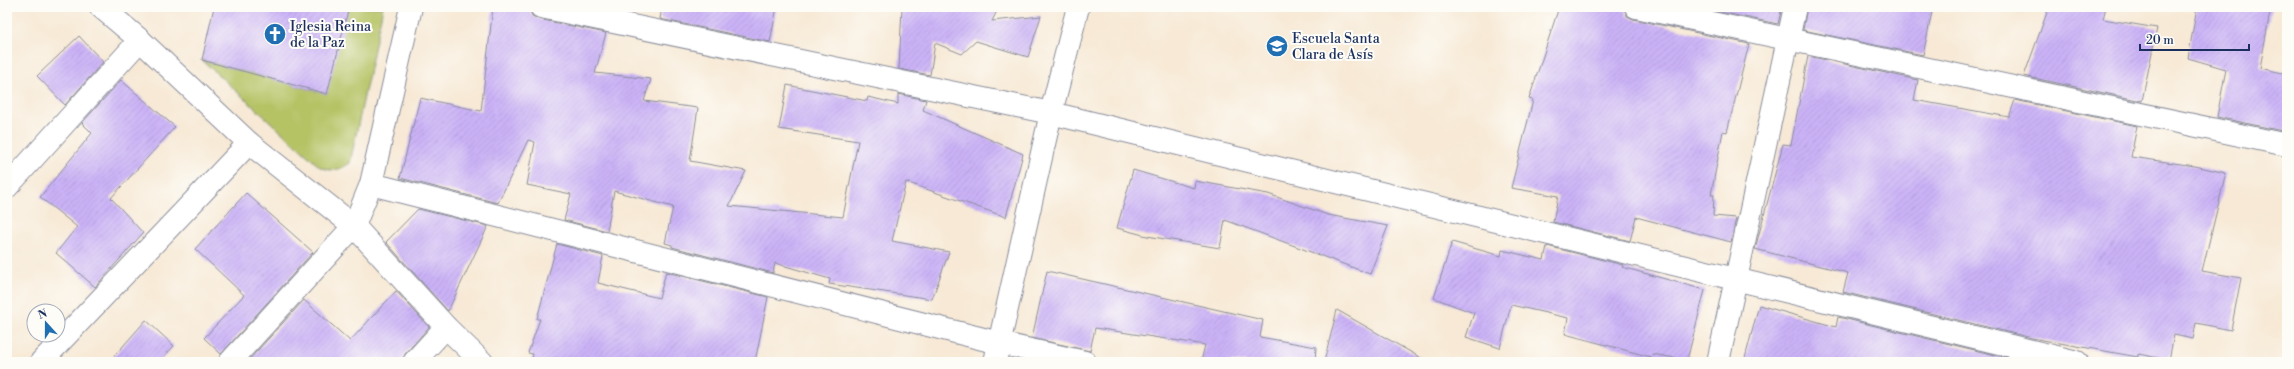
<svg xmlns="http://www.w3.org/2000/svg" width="2294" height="369" font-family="'Libre Bodoni',serif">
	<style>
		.green { fill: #b6c365; stroke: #687962 }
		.building { fill: url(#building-hatch) }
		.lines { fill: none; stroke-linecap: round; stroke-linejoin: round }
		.minor-casing { stroke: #898c9a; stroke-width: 24 }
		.minor { stroke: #fff; stroke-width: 22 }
		.labels { text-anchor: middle; stroke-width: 4; stroke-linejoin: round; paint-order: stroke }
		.poi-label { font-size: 14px; fill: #1b2f5e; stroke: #fdfcf7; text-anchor: start }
	</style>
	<defs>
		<pattern id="building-hatch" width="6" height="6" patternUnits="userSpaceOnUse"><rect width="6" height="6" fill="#cbb2f7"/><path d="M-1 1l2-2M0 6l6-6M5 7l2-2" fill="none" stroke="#ae99d6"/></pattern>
	</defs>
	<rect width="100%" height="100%" fill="#fdfcf7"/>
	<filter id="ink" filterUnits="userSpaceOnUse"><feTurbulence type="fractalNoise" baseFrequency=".025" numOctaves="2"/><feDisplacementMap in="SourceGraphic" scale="8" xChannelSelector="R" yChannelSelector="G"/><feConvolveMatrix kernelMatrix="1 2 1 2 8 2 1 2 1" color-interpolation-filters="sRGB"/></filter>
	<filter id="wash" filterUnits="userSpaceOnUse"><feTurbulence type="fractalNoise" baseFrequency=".012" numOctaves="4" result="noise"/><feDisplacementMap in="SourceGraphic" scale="16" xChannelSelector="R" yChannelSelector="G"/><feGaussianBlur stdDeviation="0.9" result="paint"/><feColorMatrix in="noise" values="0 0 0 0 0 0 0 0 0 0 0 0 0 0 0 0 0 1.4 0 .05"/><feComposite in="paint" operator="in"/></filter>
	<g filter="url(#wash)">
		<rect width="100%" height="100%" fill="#f7e9d5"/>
		<path class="green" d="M 341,7 L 383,7 L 350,163 C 338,171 332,172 320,167 L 202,60 L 327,94 Z"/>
		<g id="blocks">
			<g class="building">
				<polygon points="214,7 349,7 327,94 202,60"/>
				<polygon points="493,7 529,7 532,16 538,19 606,33 595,73 651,79 644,101 698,108 690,161 746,171 729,206 843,217 858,141 779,129 787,85 867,101 868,97 898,104 898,94 926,100 923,110 1023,154 1006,217 906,182 892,241 949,252 932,299 829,284 830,279 775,263 773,273 672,247 672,245 665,243 673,207 614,191 607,231 564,220 571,194 527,185 535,142 528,140 498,203 400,178 420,98 481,111"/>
				<polygon points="662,7 777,7 770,42 660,19"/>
				<polygon points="902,7 999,7 992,21 1041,16 1028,57 976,41 962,54 935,43 930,75 899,69"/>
				<polygon points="1559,7 1624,7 1627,16 1633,19 1749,44 1727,132 1723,131 1711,195 1714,195 1713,216 1736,218 1731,242 1636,217 1630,241 1553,222 1558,196 1511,188 1533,100 1529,99"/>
				<polygon points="1696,7 1782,7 1778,24"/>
				<polygon points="1807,7 1933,7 1923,55 1803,30"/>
				<polygon points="2049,7 2106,7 2103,19 2157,28 2142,101 2024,76"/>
				<polygon points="2197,7 2271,7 2260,68 2287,74 2287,132 2217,117 2226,69 2188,58"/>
				<polygon points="79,36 103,62 65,105 37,76"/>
				<polygon points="1808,56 1918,80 1914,100 2009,117 2015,100 2137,126 2131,157 2195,166 2226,173 2202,271 2241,278 2231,330 2196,323 2193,339 2174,335 2169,360 2138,354 2138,357 2032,338 1843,292 1848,273 1755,249 1783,144 1791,145"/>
				<polygon points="121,80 175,127 111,198 143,233 95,287 56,253 77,227 40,197 92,133 82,123"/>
				<polygon points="1133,170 1194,188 1195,181 1268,194 1328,215 1388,226 1370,274 1225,220 1220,248 1147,236 1117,228"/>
				<polygon points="246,193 313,252 221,354 204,338 244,295 195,249"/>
				<polygon points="418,209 488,226 448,311 386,242"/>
				<polygon points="1452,242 1501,256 1502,250 1544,260 1547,246 1623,265 1622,267 1705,290 1687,360 1652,354 1651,357 1565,334 1568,318 1511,305 1500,348 1466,337 1474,313 1434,298"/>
				<polygon points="557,244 603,256 598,283 659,298 666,272 768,297 755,362 531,362 533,354 528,353 540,319 537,319"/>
				<polygon points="1047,271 1263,320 1260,337 1316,347 1315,362 1201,362 1205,345 1095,328 1090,351 1032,338"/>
				<polygon points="396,291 429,327 405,354 402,362 247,362 304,300 350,341"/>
				<polygon points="1759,305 1836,327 1838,317 2024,362 1744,362"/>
				<polygon points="1337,310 1428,362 1324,362"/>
				<polygon points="146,320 174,346 159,362 109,362"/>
			</g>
		</g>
	</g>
	<g filter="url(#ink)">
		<use href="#blocks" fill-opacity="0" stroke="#898c9a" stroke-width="1"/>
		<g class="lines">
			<g class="minor-casing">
				<g id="minor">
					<polyline points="101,7 140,40 249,143 354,226 446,327 482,362"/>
					<polyline points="541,7 1051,113 2077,362"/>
					<polyline points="1636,7 2287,145"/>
					<polyline points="371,184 999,343 1085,362"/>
					<polyline points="7,187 140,40"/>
					<polyline points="41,362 249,143"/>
					<polyline points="230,362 354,226 371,184 411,7"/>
					<polyline points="414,362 446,327"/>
					<polyline points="995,362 1051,113 1078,7"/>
					<polyline points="1718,362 1795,7"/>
				</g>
			</g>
			<use href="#minor" class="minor"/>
		</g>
	</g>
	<defs>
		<g id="church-disc" transform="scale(1.15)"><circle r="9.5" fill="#1f6fb2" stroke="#fdfcf7"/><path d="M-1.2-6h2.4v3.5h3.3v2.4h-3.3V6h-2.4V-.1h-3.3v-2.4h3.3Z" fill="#fff"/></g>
		<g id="school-disc" transform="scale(1.15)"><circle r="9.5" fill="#1f6fb2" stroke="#fdfcf7"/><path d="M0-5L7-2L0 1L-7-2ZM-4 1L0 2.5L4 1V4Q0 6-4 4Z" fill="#fff"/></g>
	</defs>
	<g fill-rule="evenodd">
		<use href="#church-disc" x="275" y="34"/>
		<use href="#school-disc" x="1277" y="46"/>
	</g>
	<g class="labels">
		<g class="poi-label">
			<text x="290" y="31">Iglesia Reina<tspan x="290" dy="16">de la Paz</tspan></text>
			<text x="1292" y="43">Escuela Santa<tspan x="1292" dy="16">Clara de Asís</tspan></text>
		</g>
	</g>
	<rect width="2294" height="369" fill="none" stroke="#fdfcf7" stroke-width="24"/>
	<g transform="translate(46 323) rotate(339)"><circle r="19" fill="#fdfcf7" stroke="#a3aaba"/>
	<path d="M0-3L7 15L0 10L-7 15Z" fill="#1f6fb2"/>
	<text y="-6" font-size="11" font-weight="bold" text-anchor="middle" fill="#1b2f5e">N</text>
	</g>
	<path d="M2140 44v6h109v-6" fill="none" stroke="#1b2f5e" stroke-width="2"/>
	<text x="2146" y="44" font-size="12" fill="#1b2f5e" stroke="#fdfcf7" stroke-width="3" paint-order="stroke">20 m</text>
</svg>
